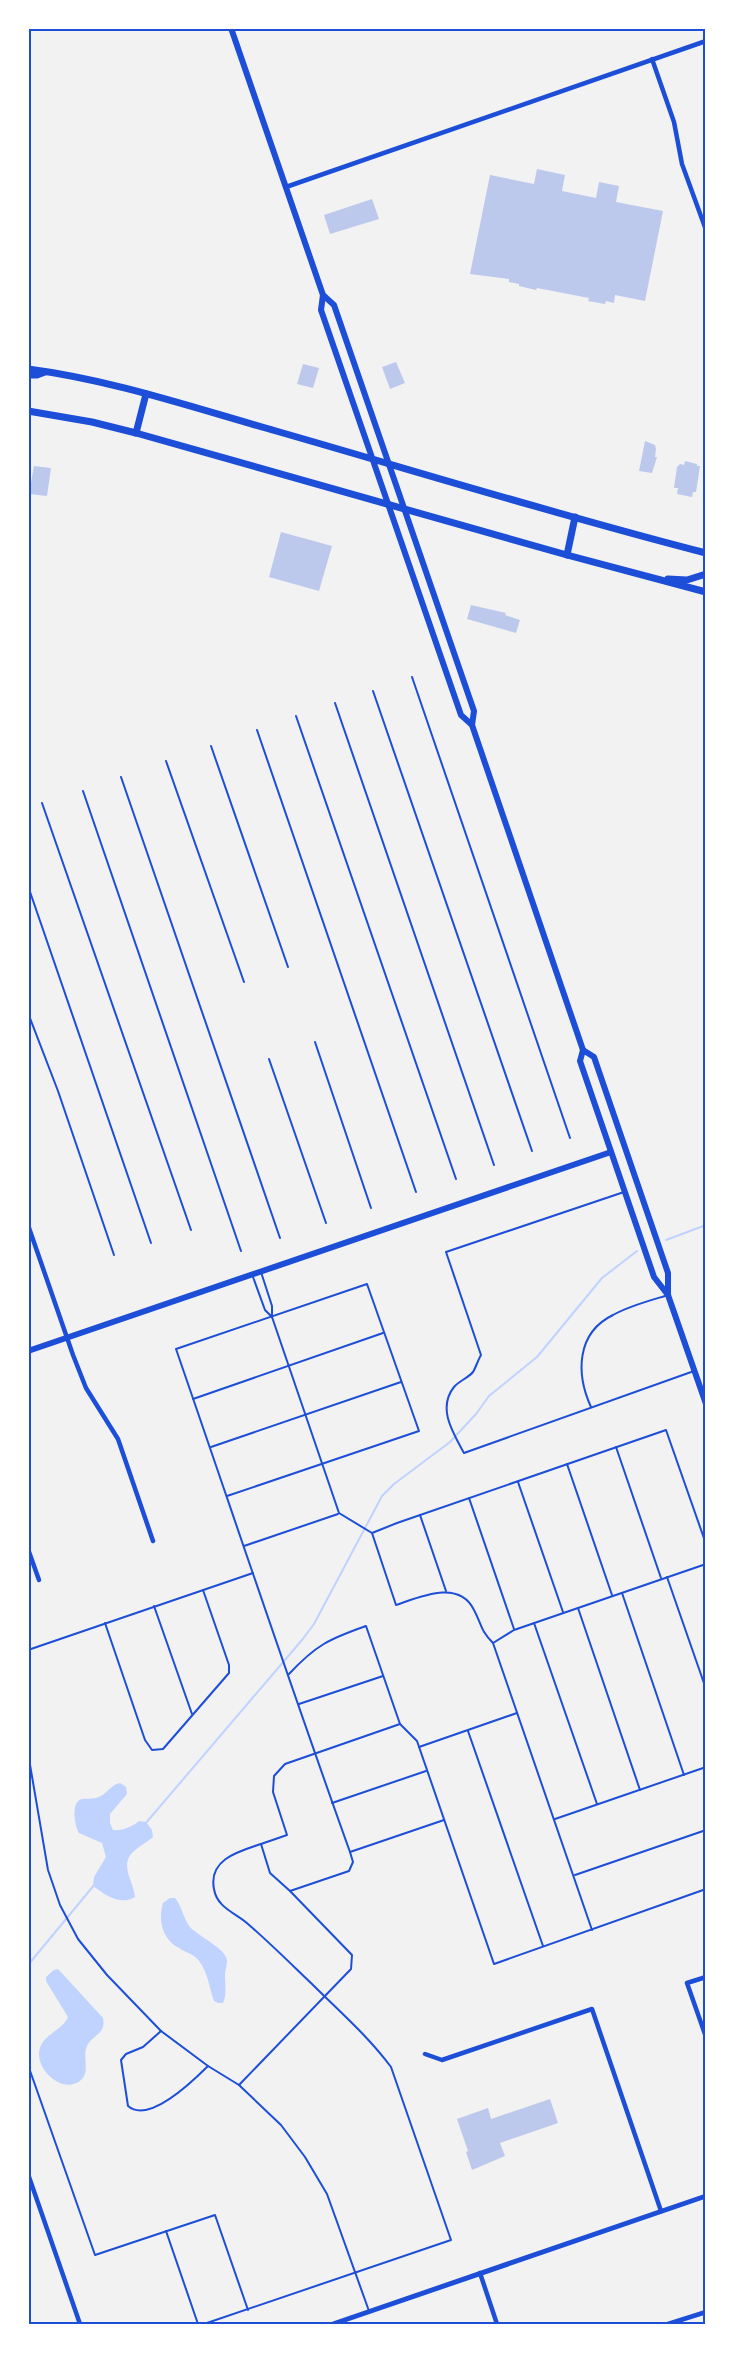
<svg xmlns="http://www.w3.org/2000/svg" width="734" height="2353" font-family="'Varela Round',sans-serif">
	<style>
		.water { fill: #bfd3fe }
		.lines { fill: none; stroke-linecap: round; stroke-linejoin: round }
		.stream { stroke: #bfd3fe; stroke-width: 2 }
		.building { fill: #bdc9ec }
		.service { stroke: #1d4ed8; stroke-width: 2 }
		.minor { stroke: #1d4ed8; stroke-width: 4.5 }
		.tertiary { stroke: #1d4ed8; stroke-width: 5 }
		.secondary { stroke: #1d4ed8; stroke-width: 6 }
		.primary { stroke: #1d4ed8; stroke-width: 7 }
		.neatline { fill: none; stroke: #1d4ed8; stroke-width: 2 }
	</style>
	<rect width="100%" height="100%" fill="#f2f2f2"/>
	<g class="water">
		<path d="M 120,1783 L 126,1787 L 127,1794 L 110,1814 L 110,1823 L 113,1830 C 122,1831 132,1827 139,1821 L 146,1822 L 152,1830 L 153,1837 C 146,1843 139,1846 133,1852 C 119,1865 134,1882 135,1897 C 121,1906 105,1895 93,1886 L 94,1877 L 106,1857 L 102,1843 L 79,1833 C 75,1826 70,1802 82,1799 C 89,1798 94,1800 101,1796 C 108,1792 111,1785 120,1783 Z"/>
		<path d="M 170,1898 L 175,1898 C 182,1906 183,1918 190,1927 C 199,1937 227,1949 227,1961 C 227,1966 225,1970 225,1975 C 225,1985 227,1994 223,2003 L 218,2003 L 214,2001 C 209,1987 208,1972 199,1961 C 193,1953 186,1953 179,1948 C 162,1939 158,1920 163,1903 Z"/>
		<path d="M 58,1969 L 103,2018 C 106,2033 95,2034 88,2044 C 81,2055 91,2071 81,2080 C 63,2096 33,2068 40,2048 C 44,2034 63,2030 68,2017 L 46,1981 L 46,1977 L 54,1970 Z"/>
	</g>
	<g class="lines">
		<g class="stream">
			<polyline points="666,1240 706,1225"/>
			<polyline points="145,1824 302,1640 314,1624 382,1496 394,1484 450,1442 476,1414 489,1396 537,1357 602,1278 637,1251"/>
			<polyline points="28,1965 95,1884"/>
		</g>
	</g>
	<g class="building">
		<polygon points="537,169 565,175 562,191 596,198 599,182 619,186 616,202 663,211 645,301 615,295 614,303 606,301 605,304 588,301 589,298 537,288 536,290 519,286 519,284 509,282 509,279 470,274 490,175 534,184"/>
		<polygon points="372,199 379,219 330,234 324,215"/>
		<polygon points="396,362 405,383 390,389 382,367"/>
		<polygon points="303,364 319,368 313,388 297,384"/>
		<polygon points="645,441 655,445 656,449 655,457 657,457 652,473 639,471"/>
		<polygon points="685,461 697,464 697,466 700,466 696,492 693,492 692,497 677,494 678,488 674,488 677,467 680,464 684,465"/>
		<polygon points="34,466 51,468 47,496 29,494"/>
		<polygon points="281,532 332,546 319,591 269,577"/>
		<polygon points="471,605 506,613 505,615 520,620 516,633 467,619"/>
		<polygon points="550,2099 558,2123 500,2143 505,2156 472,2170 466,2152 468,2151 457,2119 488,2108 491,2119"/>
	</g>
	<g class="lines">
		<g class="service">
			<polyline points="412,677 570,1138"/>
			<polyline points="373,691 532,1151"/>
			<polyline points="335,703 494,1165"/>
			<polyline points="296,716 456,1179"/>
			<polyline points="257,730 416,1192"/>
			<polyline points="211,746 288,967"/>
			<polyline points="166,761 244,982"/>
			<polyline points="121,777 280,1238"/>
			<polyline points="83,791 241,1251"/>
			<polyline points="42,803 191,1230"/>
			<polyline points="28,886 151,1243"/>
			<polyline points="28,1013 58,1091 114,1255"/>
			<polyline points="315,1042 371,1208"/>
			<polyline points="269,1059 326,1223"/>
			<path d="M 624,1192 L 446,1252 L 481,1355 C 478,1360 476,1367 473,1372 C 468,1378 459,1381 454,1387 C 437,1408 453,1433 464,1453 L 694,1371"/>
			<path d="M 261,1272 L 272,1306 L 272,1317 L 339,1513 L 372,1533 L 396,1605 C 420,1597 459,1579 474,1610 C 482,1625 480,1630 493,1643 L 514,1630 L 706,1564"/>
			<polyline points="253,1277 265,1310 272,1317"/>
			<polyline points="193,1399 383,1333"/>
			<path d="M 591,1407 C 576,1374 576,1333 613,1315 C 629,1306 648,1301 665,1296"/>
			<polyline points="211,1447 401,1382"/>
			<polyline points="616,1447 661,1578"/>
			<polyline points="567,1464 612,1595"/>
			<polyline points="518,1482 563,1612"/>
			<path d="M 227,1496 L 419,1431 L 367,1284 L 176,1349 C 234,1517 290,1685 350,1852 L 444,1820"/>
			<polyline points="469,1498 514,1629"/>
			<polyline points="420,1515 446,1591"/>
			<polyline points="372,1533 397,1523 666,1430 706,1544"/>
			<polyline points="244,1546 338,1514"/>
			<polyline points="667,1577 706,1689"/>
			<polyline points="622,1593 684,1775"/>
			<polyline points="154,1606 192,1714"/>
			<polyline points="578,1608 640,1790"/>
			<polyline points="105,1623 145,1740 152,1750 163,1749 229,1673 229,1665 203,1590"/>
			<polyline points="534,1623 597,1804"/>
			<polyline points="493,1643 592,1930"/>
			<polyline points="28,1650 253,1573"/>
			<path d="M 289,1674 C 316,1645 329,1639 366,1626 L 400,1724 L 417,1741 L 494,1964 L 706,1889"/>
			<polyline points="299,1704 383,1676"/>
			<polyline points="468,1731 543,1946"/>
			<polyline points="419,1747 517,1713"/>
			<polyline points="28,1753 48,1870 60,1905 78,1939 107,1975 161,2031 208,2066 239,2085 281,2125 305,2157 327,2194 369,2311"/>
			<polyline points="332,1803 426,1771"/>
			<polyline points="555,1819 706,1767"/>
			<polyline points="575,1875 706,1830"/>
			<polyline points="290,1891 349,1871 353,1862 350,1852"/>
			<path d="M 161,2031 L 143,2047 L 126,2054 L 121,2060 L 128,2106 C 149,2124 193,2081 208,2066"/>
			<polyline points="28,2065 95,2255 215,2215 248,2310"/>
			<polyline points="239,2085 351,1969 352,1955 290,1891 270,1873 261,1844 287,1835 273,1792 274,1776 285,1764 400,1724"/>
			<polyline points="166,2231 198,2324"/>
			<path d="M 204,2324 L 451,2240 L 391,2067 C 368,2036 339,2011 312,1984 C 291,1964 270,1943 248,1924 C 236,1913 217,1908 214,1889 C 208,1859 240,1851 261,1844"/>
		</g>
		<g class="minor">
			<polyline points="652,59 674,122 682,164 706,230"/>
			<polyline points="286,187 706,41"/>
			<polyline points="28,1225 73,1355 86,1388 118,1439 153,1541"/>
			<polyline points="28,1549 39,1580"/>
			<polyline points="706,1977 687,1983 706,2037"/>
			<polyline points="425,2054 442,2060 592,2009 661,2211"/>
			<polyline points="28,2174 80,2324"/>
			<polyline points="480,2273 497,2324"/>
			<polyline points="668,2324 706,2312"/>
		</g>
		<polyline class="tertiary" points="333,2324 706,2196"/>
		<g class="secondary">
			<polyline points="231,28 323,295 321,310 461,715 472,725 583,1050 580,1061 654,1277 668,1295"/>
			<polyline points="323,295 334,305 474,711 472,725"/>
			<polyline points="583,1050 594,1057 668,1273 668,1295 706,1404"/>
			<polyline points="28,1351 611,1152"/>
		</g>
		<g class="primary">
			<path d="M 28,369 C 113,380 194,408 276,431 C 419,472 561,516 706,553"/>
			<polyline points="28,375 37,375 45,372"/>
			<polyline points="28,411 92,422 136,433 567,555 706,592"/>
			<polyline points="136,433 146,394"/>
			<polyline points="567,555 575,517"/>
			<polyline points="668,579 687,580 706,574"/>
		</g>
	</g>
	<rect width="734" height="2353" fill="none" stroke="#ffffff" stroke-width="60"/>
	<rect x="30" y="30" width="674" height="2293" class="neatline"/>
</svg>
